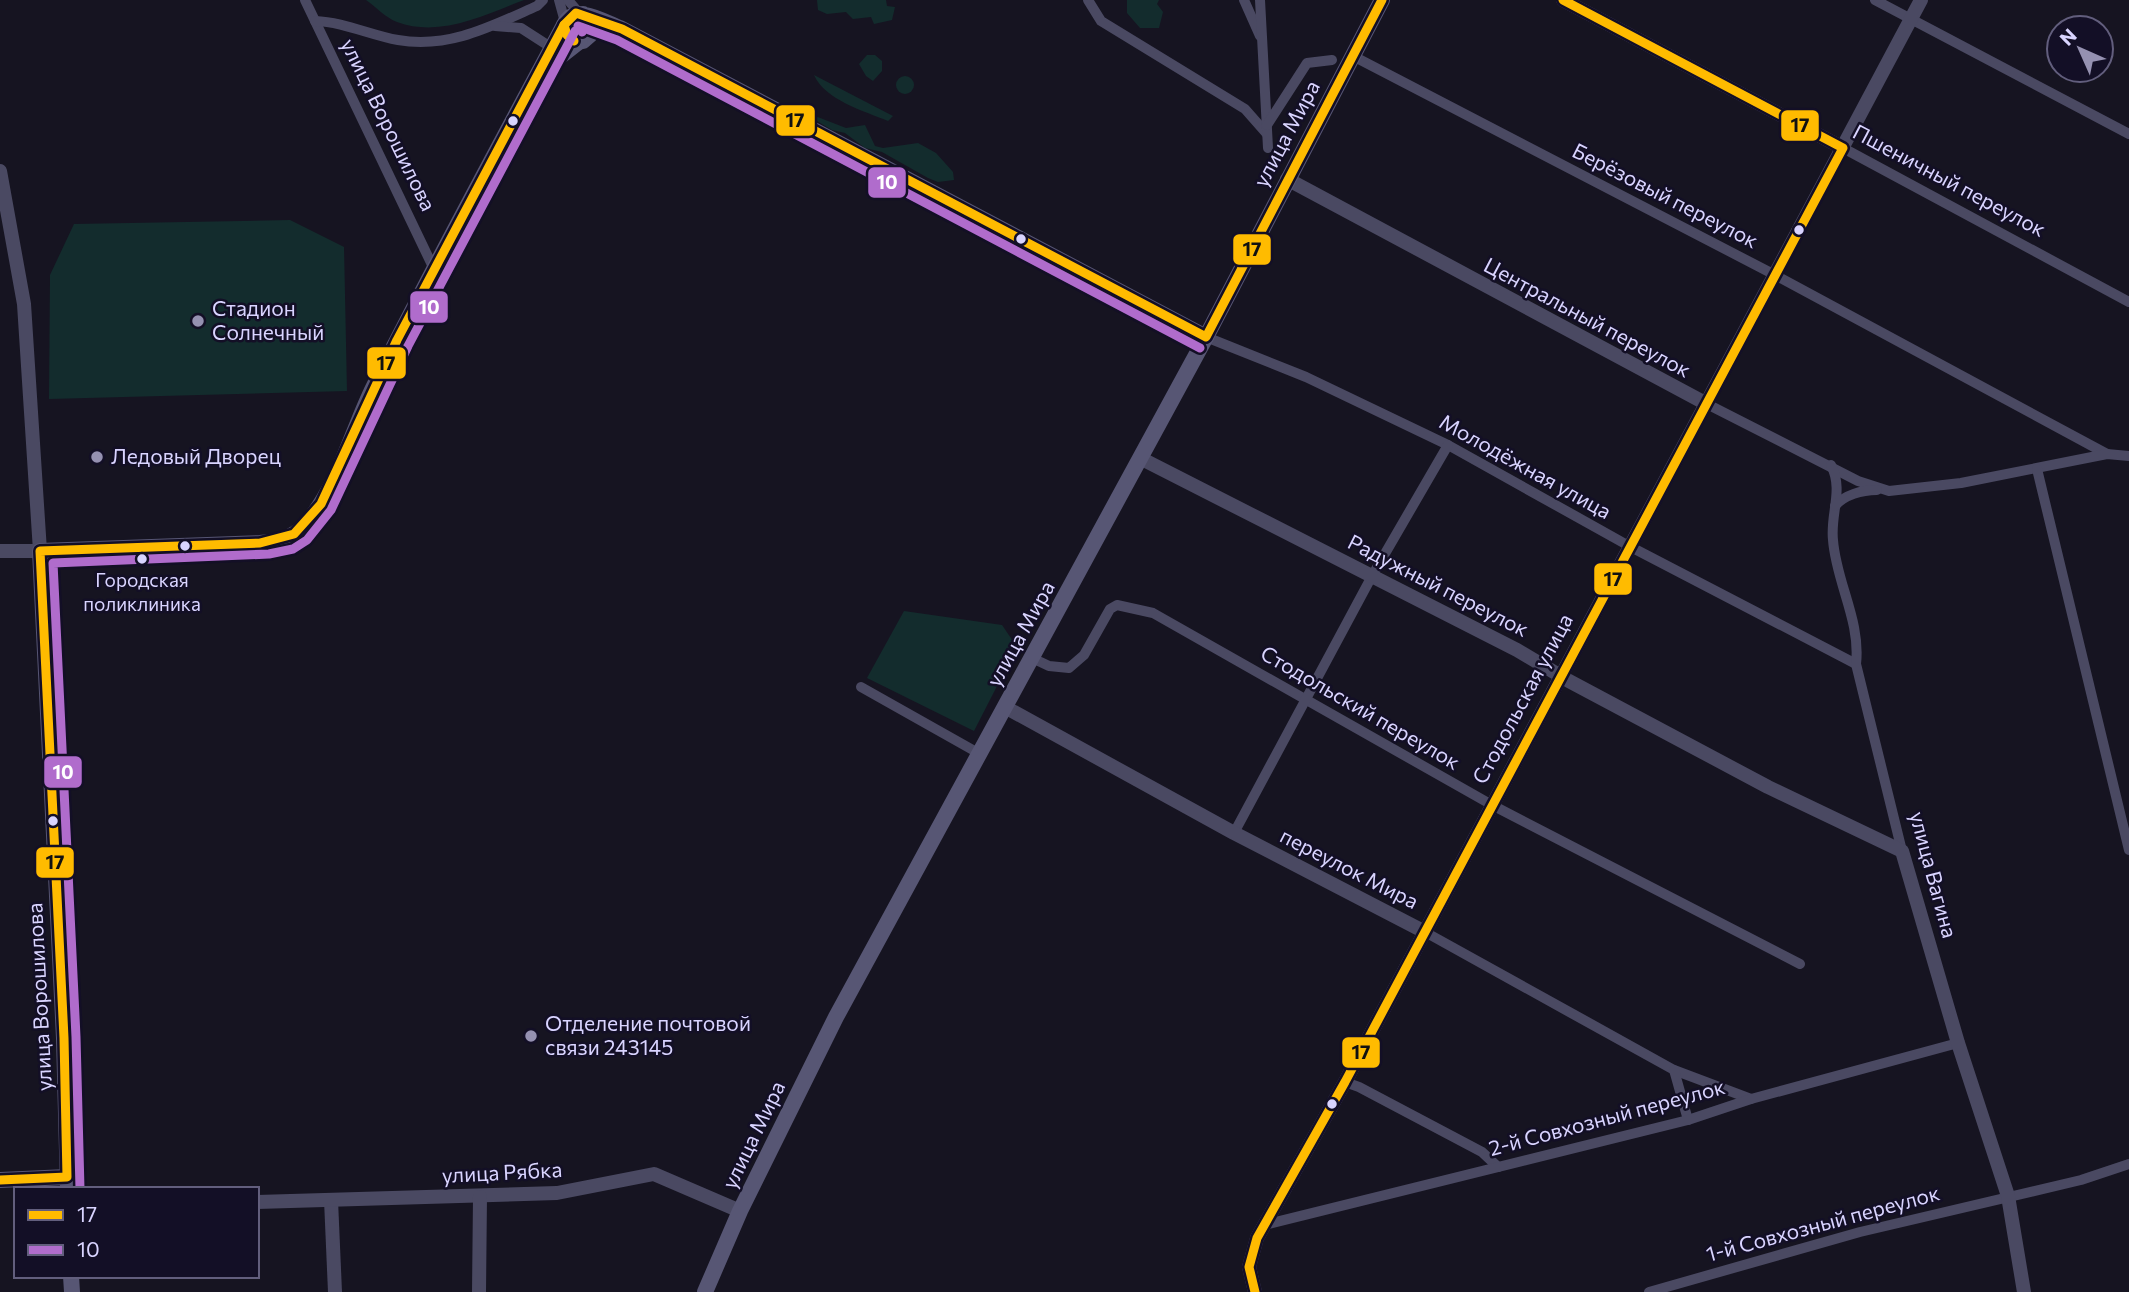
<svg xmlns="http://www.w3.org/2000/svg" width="2129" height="1292" font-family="Commissioner,sans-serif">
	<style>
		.green { fill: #132c2d }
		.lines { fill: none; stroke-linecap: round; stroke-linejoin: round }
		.minor { stroke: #4a4962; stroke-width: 10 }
		.tertiary { stroke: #4a4962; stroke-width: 14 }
		.secondary { stroke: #575674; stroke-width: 16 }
		.bus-1-casing { stroke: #130f26; stroke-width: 14 }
		.bus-2-casing { stroke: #130f26; stroke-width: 14 }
		.bus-1 { stroke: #fb0; stroke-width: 9 }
		.bus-2 { stroke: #b06ccc; stroke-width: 9 }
		.bus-dot { fill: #d9d4ff; stroke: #130f26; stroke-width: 2.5 }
		.poi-dot { fill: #9591b1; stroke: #130f26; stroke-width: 2.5 }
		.labels { text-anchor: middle; stroke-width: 5; stroke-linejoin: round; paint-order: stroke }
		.bus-label { font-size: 19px; fill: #d9d4ff; stroke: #130f26 }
		.street-label { font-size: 21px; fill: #d9d4ff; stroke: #130f26 }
		.poi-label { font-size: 21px; fill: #d9d4ff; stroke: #130f26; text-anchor: start }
		.line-badge { stroke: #130f26; stroke-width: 2.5 }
		.badge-label { font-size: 19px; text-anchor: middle; font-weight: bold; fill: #fff }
		.pale-badge-label { font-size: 19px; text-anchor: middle; font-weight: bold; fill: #111 }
	</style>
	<rect width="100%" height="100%" fill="#161421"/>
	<g class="green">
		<path d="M 366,0 L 524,0 C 485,15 440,38 397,22 C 386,18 376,7 366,0 Z"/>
		<polygon points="817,0 886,0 887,6 895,7 892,20 874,24 871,17 853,19 846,12 827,14 818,10"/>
		<polygon points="1127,0 1159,0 1157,4 1163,12 1159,28 1140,28 1127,13"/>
		<polygon points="867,55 875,55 882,61 882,71 873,81 866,76 859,64"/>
		<path d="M 814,75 L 893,116 L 888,121 C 864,111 825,100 814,75 Z"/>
		<circle cx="905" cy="85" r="9"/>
		<polygon points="797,109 846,128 865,125 875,146 883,148 918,143 936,153 953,172 954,180 938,182 928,178 882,152 865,148 845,133 832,130"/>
		<polygon points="290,220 344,247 347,391 49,399 50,275 74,224"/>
		<polygon points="904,611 1002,625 1017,647 974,731 867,678"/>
	</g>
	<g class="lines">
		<g class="minor">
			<polyline points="305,0 434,269"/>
			<polyline points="559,0 565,22"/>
			<polyline points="568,0 579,13"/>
			<polyline points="1088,0 1101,21 1245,109 1267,134"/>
			<polyline points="1244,0 1260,36"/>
			<polyline points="1260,0 1268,148"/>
			<polyline points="1875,0 2129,134"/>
			<path d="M 315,21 C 344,22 370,35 398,40 C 449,49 492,26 537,6 L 543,0"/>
			<polyline points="495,26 521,28 552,48"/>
			<polyline points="1351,55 1775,275 2107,454"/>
			<polyline points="1267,125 1307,63 1332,60"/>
			<polyline points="1843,148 2129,302"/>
			<polyline points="1206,337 1306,377 1448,445 1629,546 1856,664"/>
			<polyline points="1705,403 1858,481 1889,491 1961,483 2107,454 2129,456"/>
			<path d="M 1831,465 C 1844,490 1830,514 1833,540 C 1836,582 1861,621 1856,664 L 1902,851"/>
			<polyline points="2037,469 2129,850"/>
			<path d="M 1835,506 C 1844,495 1862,490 1877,490"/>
			<polyline points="1032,658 1049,666 1069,668 1084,655 1110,609 1117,605 1153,613 1492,805 1800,964"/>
			<polyline points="861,687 980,754"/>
			<polyline points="1234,833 1372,576 1448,445"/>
			<polyline points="1425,932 1674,1070 1751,1099"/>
			<polyline points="1674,1070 1688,1120"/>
			<polyline points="1345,1082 1359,1087 1482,1152 1498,1167"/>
			<polyline points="1264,1225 1688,1120 1751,1099 1958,1043"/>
			<polyline points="1649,1292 1860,1232 2081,1180 2129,1164"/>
		</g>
		<g class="tertiary">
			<polyline points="1563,0 1843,148"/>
			<polyline points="0,171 24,304 40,551 0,551"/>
			<polyline points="1287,179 1705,403"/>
			<polyline points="1140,458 1517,650 1569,681 1768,787 1902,851 1958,1043 2008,1196 2024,1292"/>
			<polyline points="1005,707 1234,833 1425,932"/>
			<polyline points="331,1200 335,1292"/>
			<polyline points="257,1202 557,1193 654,1174 740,1211"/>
			<polyline points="479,1292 480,1197"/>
			<polyline points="1255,1292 1249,1267 1257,1238 1345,1082 1921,0"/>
		</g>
		<g class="secondary">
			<path d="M 583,14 L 592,23 L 591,34 L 583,41 C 572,43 564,36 564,25 C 574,2 606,23 622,29 L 1206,337"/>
			<polyline points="543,70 580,41"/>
			<polyline points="0,1180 67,1177"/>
			<path d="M 68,1189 L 64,1038 L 40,551 L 260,543 C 282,541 297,537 310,519 C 340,481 353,428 374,386 C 435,264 500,145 564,25"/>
			<polyline points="71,1276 72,1292"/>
			<polyline points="705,1292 740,1211 836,1017 1206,337 1382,0"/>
		</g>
		<g class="bus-1-casing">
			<g id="bus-1">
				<polyline points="574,41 567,35 564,25 576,13 622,29 1206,337 1382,0"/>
				<polyline points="0,1180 67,1177 64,1038 40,551 260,543 294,534 321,504 397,340 564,25"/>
				<polyline points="1255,1292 1249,1267 1257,1238 1345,1082 1843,148 1563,0"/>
			</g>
		</g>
		<g class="bus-2-casing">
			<g id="bus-2">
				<polyline points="582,32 578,26 617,40 1200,348"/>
				<polyline points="80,1189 76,1037 53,563 269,554 293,549 307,540 331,510 408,346 575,31"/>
			</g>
		</g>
		<use href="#bus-1" class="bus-1"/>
		<use href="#bus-2" class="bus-2"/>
	</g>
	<g class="bus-dot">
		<circle cx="513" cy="121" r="6"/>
		<circle cx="1799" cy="230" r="6"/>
		<circle cx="1021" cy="239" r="6"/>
		<circle cx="185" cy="546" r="6"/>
		<circle cx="142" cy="559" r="6"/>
		<circle cx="53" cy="821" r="6"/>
		<circle cx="1332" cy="1104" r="6"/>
	</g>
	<g class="poi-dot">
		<circle cx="198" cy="321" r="7"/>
		<circle cx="97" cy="457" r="7"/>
		<circle cx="531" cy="1036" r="7"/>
	</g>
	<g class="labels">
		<g class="bus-label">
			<text x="142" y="587">Городская<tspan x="142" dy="24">поликлиника</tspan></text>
		</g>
		<g class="street-label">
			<text transform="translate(388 125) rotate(64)" y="7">улица Ворошилова</text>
			<text transform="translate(1287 134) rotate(-62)" y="7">улица Мира</text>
			<text transform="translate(1949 181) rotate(28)" y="7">Пшеничный переулок</text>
			<text transform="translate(1665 196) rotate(27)" y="7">Берёзовый переулок</text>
			<text transform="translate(1587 318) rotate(28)" y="7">Центральный переулок</text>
			<text transform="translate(1525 467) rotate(29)" y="7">Молодёжная улица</text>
			<text transform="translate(1438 586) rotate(27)" y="7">Радужный переулок</text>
			<text transform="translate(1021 634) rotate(-61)" y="7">улица Мира</text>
			<text transform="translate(1523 699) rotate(-62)" y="7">Стодольская улица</text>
			<text transform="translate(1360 708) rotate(30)" y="7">Стодольский переулок</text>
			<text transform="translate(1349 869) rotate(27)" y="7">переулок Мира</text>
			<text transform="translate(1933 875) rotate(75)" y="7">улица Вагина</text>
			<text transform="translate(40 997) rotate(-93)" y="7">улица Ворошилова</text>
			<text transform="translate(1607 1118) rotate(-15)" y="7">2-й Совхозный переулок</text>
			<text transform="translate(754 1135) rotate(-64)" y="7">улица Мира</text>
			<text transform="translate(502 1173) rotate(-3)" y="7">улица Рябка</text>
			<text transform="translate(1823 1224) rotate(-15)" y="7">1-й Совхозный переулок</text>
		</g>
		<g class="poi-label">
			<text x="212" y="316">Стадион<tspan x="212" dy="24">Солнечный</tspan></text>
			<text x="111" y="464">Ледовый Дворец</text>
			<text x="545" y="1031">Отделение почтовой<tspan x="545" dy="24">связи 243145</tspan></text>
		</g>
	</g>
	<g class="line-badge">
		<rect x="775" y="104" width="41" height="33" rx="7" fill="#fb0"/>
		<rect x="1780" y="109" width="40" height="33" rx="7" fill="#fb0"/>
		<rect x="867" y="166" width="40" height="33" rx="7" fill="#b06ccc"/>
		<rect x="1232" y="233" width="40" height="33" rx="7" fill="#fb0"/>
		<rect x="409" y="290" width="40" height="34" rx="7" fill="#b06ccc"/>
		<rect x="366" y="346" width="41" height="34" rx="7" fill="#fb0"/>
		<rect x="1593" y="562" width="40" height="34" rx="7" fill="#fb0"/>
		<rect x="43" y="755" width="40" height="34" rx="7" fill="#b06ccc"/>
		<rect x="35" y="846" width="40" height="33" rx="7" fill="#fb0"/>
		<rect x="1341" y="1036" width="40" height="33" rx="7" fill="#fb0"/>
	</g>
	<g class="badge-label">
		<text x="887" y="189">10</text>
		<text x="429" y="314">10</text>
		<text x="63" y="779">10</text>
	</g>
	<g class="pale-badge-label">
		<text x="795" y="127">17</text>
		<text x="1800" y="132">17</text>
		<text x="1252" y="256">17</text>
		<text x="386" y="370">17</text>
		<text x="1613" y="586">17</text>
		<text x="55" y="869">17</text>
		<text x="1361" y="1059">17</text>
	</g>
	<rect x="14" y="1187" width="245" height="91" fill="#130f26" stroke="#625e7d" stroke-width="2"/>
	<rect x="28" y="1210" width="35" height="10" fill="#ffbb00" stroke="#625e7d" stroke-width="2"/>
	<text x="77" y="1222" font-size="21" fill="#d9d4ff">17</text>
	<rect x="28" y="1245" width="35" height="10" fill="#b06ccc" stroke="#625e7d" stroke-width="2"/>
	<text x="77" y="1257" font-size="21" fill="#d9d4ff">10</text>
	<g transform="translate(2080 49) rotate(315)"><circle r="33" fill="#130f26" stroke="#625e7d" stroke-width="2"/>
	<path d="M0-5L12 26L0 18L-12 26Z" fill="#9591b1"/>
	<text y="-10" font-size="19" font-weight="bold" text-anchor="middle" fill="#d9d4ff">N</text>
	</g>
</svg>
